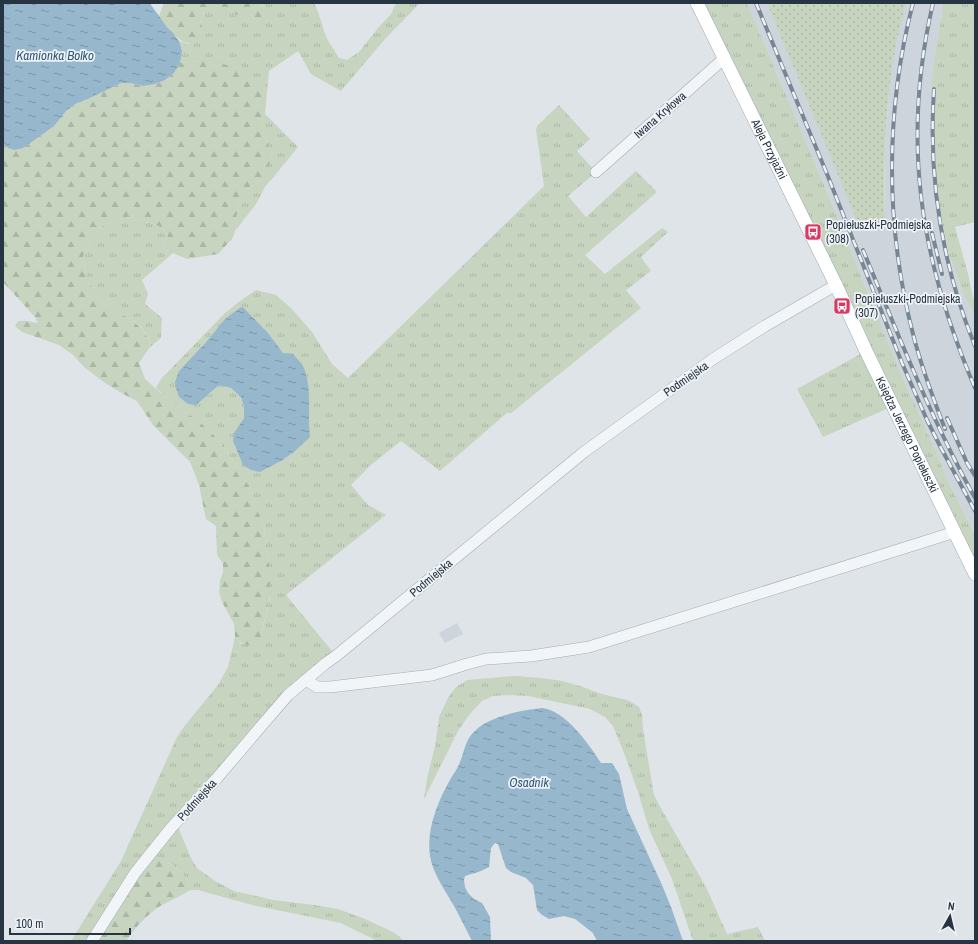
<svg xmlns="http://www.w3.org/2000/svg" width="978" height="944" font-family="'Archivo Narrow',sans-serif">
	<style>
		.built { fill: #cdd4dc }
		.grass { fill: url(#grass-tufts); fill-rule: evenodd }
		.forest { fill: url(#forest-firs) }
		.garden { fill: url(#garden-dots) }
		.water { fill: url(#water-ripples) }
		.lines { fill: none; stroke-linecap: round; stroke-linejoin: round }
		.minor-casing { stroke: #a4acb4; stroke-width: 12 }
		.major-casing { stroke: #9daab6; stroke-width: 14 }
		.minor { stroke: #f2f5f7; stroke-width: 11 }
		.major { stroke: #fff; stroke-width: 13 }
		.rail-casing { stroke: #778694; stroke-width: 4 }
		.rail { stroke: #eff3f7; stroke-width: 2.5; stroke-dasharray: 8; stroke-linecap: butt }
		.labels { text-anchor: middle; stroke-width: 3.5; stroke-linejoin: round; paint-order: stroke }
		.street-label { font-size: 12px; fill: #273442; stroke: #eff3f7 }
		.poi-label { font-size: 12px; fill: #273442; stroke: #eff3f7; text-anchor: start }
		.water-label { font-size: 13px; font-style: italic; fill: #2d5879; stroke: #eff3f7 }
	</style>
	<defs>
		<pattern id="grass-tufts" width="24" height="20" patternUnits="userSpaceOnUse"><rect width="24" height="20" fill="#c7d4bf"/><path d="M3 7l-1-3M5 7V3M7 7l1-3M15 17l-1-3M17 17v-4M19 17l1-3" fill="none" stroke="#abb7a5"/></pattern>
		<pattern id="forest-firs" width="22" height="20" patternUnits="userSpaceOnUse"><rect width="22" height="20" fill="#c7d4bf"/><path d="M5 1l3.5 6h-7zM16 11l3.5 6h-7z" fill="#abb7a5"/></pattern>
		<pattern id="garden-dots" width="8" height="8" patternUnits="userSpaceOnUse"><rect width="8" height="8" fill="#c7d4bf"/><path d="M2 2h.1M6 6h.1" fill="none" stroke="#abb7a5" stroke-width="1.8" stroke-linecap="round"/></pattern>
		<pattern id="water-ripples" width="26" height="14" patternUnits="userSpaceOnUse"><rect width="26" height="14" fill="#97b7cc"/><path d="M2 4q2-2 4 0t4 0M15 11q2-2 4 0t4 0" fill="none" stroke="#7b96a7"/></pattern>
	</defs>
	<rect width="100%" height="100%" fill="#dfe4e9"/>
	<g class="built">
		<polygon points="747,3 767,3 862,229 885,221 885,150 889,88 894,53 900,24 906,3 944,3 936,47 931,87 936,88 934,127 935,149 936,174 941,216 949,256 966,300 975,316 975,535 946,477 938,456 901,374 824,185"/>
		<polygon points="457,623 463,634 445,643 439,633"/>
	</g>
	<g class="grass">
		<polygon points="258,3 314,3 318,12 326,37 339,58 347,60 359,52 378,28 391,14 396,3 420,3 385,39 341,91 311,74 298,51 269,71 265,114 298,147 272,179 266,185 256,204 235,231 239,195 260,181 272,158 268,144 264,134 261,118 265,114 245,72 235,67 198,61 180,63 182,51 179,41 189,44 202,29 201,15 208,8 214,6 227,8 250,23 264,6"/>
		<polygon points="697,3 747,3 824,185 901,374 938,456 946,477 975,535 975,574 893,406 823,437 797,389 866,351"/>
		<polygon points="944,3 975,3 975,222 955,227 968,274 972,293 975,303 975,316 966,300 949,255 941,216 936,174 935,149 934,127 936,88 931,87 936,47"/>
		<path d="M 559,105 L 590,139 L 577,151 L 596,172 L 568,196 L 586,217 L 636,171 L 657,192 L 585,255 L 605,274 L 662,228 L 668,232 L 641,257 L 651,271 L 626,290 L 641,308 L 510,414 L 508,412 L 440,471 L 401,441 L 371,465 L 351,485 L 368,505 L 386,515 L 286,595 L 336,656 L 298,686 L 177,821 L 180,832 L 192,860 L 197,868 L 215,881 L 234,891 L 273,900 L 314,905 L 338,909 L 365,919 L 395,933 L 404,941 L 377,941 L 341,923 L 252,905 L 198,890 L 190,890 L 188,880 L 173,865 L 148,856 L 92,941 L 71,941 L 121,861 L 177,737 L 186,724 L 218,685 L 228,667 L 235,637 L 241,644 L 259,644 L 270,598 L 270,568 L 266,549 L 264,525 L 254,503 L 252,491 L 240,471 L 219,441 L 211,432 L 197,420 L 171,402 L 156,388 L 161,379 L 225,313 L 240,301 L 256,290 L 276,295 L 291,308 L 312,332 L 332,364 L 348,378 L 544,186 L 536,130 L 537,126 ZM 244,308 L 269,334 L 283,353 L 307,381 L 309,416 L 308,426 L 294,452 L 281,461 L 260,472 L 243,465 L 239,454 L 235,447 L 234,433 L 244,419 L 244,407 L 241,397 L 231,388 L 219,384 L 208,395 L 179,371 L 188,362 L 216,330 Z"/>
		<polygon points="131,217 146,221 160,227 168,235 163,247 168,251 173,253 142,280 148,294 145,304 162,318 161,338 150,347 149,340 142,328 131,319 121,314 102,303 87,280 83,257 90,240 102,226 118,219"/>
		<polygon points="513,676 542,678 562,681 580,686 602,694 627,700 633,703 639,707 642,715 643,729 654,795 663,812 706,887 727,934 758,927 765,941 693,941 672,879 649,829 638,792 626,758 613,726 605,717 590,709 528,696 509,695 493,696 482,701 469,715 458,731 424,799 427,779 435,746 439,717 449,696 456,687 467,680"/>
	</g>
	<g class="forest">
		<path d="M 164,3 L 258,3 C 264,6 266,10 268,16 L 265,21 L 257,24 L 250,23 L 227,8 L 214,6 L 208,8 L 201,15 L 202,29 L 199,40 C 196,41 193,43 190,43 C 179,44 165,24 159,16 Z"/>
		<path d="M 198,61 L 210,61 L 235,67 L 264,82 L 265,114 L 261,118 L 264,134 L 268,144 L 272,158 L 267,169 L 260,181 L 239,195 L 235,231 L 232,239 L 218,254 L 187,259 L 168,251 L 163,247 L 168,235 L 160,227 L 146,221 L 131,217 L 118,219 L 102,226 L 90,240 L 83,257 L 87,280 L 102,303 L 121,314 L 131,319 L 142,329 L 149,340 L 150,347 L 139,363 L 145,379 L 171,402 L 197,420 L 211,432 L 219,441 L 240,471 L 252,491 L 254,503 L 264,525 L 266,549 L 270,568 L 270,596 L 259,644 C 247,646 244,647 235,637 L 234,624 L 222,602 L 219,592 L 220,581 L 223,572 L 223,564 L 217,555 L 216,526 L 206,519 L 203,505 L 199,485 L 190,462 L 153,425 L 137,401 L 123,394 L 105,383 L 84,367 L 72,354 L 59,345 L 22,332 L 15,326 L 18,321 L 26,321 L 38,323 L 35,317 L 3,282 L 3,142 L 8,148 L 23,148 L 37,137 L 66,111 L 77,103 L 88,99 L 121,83 L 131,83 L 143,86 L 155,84 L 165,80 L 174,73 L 180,63 Z"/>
		<path d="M 148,856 L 173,865 L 188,880 L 190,890 C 181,896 171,900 162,905 C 147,914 136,927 126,941 L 92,941 Z"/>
	</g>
	<path class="garden" d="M 767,3 L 906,3 C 886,73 883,148 885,221 L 861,230 Z"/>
	<g class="water">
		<polygon points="3,3 151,3 151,5 167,27 173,33 179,41 182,51 180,63 174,73 165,80 155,84 143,86 131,83 121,83 88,99 77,103 66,111 54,126 23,148 14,150 8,148 3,142"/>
		<path d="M 241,307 L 244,308 L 269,334 L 283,353 L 293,354 C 296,358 301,362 303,366 C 313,388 307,414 310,437 L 294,452 L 281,461 L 260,472 L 251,470 L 243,465 L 233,441 L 234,433 L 244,418 L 244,407 L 241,397 L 231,388 L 219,385 L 196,405 L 188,404 L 179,397 L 176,388 L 175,382 L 179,371 L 206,342 L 225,319 Z"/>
		<path d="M 542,708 C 565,710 589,744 601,763 L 612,763 L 619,774 L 627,809 L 662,885 L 671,907 L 683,941 L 597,941 L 593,933 L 575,919 L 564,916 L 549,919 L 542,915 L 537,910 L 533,885 L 526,878 L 511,872 L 506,868 L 498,844 L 495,843 L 491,848 L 489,867 L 481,871 L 465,876 L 464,880 L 465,887 L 468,893 L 474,899 L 482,903 L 490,917 L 491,941 L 472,941 C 466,929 460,917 454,906 C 445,890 433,874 430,856 C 426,829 438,801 451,778 C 454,773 458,768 460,762 C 465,750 465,739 476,730 C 490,716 523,710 542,708 Z"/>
	</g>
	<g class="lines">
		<g class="minor-casing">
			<g id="minor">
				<polyline points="596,172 719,63 725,59"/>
				<polyline points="306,680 317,687 330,687 432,675 467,664 486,659 531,656 589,647 955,532"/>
				<polyline points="92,941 135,873 171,828 217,778 269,717 288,695 326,663 336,656 584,452 713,359 765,326 836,285"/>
			</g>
		</g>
		<g class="major-casing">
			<g id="major">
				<path id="s1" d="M 697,3 L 836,285 L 866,351 L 975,574"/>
			</g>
		</g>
		<use href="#minor" class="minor"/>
		<use href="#major" class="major"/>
		<g class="rail-casing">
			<g id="rail">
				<polyline points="756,3 827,174 902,363 927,420 941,448 975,511"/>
				<path d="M 913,3 C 885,111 885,226 913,334 C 921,366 933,398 945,429"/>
				<path d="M 933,3 C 901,141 920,259 975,388"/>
				<path d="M 934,89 C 928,177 942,265 975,346"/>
				<polyline points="932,233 942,274"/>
				<path d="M 863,250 C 898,334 931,419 975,498"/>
				<polyline points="947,418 967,463 975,476"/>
			</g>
		</g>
		<use href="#rail" class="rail"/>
	</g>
	<defs>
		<g id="bus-square" transform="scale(0.9)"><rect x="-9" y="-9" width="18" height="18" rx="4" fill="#d83a65" stroke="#eff3f7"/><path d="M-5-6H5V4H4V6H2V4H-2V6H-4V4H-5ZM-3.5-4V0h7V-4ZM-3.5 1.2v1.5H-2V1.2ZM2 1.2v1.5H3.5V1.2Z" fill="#fff"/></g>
	</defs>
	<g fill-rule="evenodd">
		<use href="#bus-square" x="813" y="232"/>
		<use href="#bus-square" x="842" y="306"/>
	</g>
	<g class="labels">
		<g class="street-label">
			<text transform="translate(660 115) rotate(-41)" y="4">Iwana Kryłowa</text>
			<text dy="4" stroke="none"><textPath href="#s1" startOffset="163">Aleja Przyjaźni</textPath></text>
			<text transform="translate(686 379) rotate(-35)" y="4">Podmiejska</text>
			<text dy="4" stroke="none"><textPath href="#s1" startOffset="480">Księdza Jerzego Popiełuszki</textPath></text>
			<text transform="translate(431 578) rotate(-40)" y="4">Podmiejska</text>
			<text transform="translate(197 800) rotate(-48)" y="4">Podmiejska</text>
		</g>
		<g class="poi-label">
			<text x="826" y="229">Popiełuszki-Podmiejska<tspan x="826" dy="14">(308)</tspan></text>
			<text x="855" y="303">Popiełuszki-Podmiejska<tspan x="855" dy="14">(307)</tspan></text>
		</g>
		<g class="water-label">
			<text x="55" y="60">Kamionka Bolko</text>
			<text x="529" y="787">Osadnik</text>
		</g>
	</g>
	<rect width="978" height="944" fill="none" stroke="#273442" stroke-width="8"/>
	<g transform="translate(950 916) rotate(8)" stroke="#eff3f7" stroke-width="3" paint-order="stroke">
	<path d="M0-3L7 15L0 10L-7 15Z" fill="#273442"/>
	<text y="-6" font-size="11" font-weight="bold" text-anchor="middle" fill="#273442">N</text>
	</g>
	<path d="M10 928v6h120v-6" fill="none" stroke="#273442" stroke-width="2"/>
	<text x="16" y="928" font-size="12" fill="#273442" stroke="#eff3f7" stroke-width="3" paint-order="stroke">100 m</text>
</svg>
